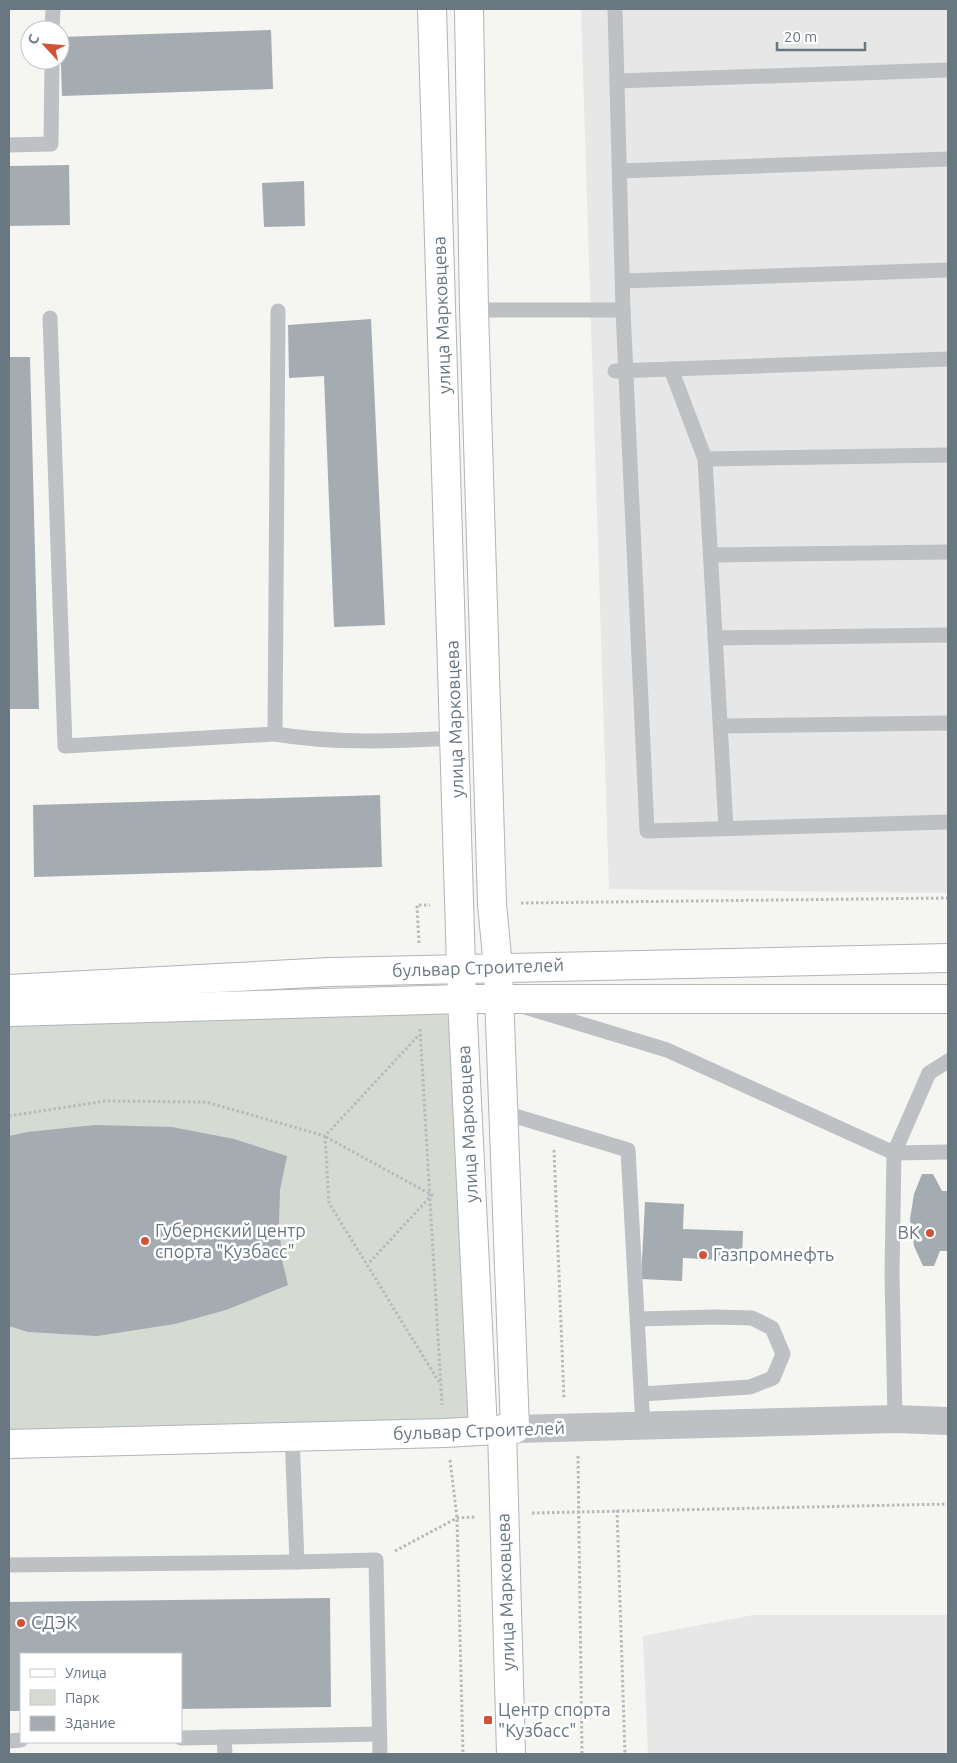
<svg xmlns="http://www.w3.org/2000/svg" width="957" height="1763" font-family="Ubuntu,sans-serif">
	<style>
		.built { fill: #e6e7e6 }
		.green { fill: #d5dad2 }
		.building { fill: #a5acb1 }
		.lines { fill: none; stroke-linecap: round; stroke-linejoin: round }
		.secondary-casing { stroke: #b0b5b8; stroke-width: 30 }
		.path { stroke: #b7babc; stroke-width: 3; stroke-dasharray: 2.5 2.5; stroke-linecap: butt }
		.lane { stroke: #bdc1c4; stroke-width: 15 }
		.street { stroke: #bdc1c4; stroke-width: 28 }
		.secondary { stroke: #fff; stroke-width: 28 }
		.poi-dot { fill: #d05338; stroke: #fff; stroke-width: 2 }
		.labels { text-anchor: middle; stroke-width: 5; stroke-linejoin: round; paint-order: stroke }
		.street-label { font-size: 18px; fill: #687780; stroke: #fff }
		.poi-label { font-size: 18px; fill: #687780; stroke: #fff; text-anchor: start }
	</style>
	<rect width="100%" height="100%" fill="#f5f5f2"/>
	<g class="built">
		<polygon points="581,9 948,9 948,893 609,889"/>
		<polygon points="753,1615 948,1615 948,1754 648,1754 643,1636"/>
	</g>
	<polygon class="green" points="462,999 483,1430 9,1444 9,1012"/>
	<g class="building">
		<polygon points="271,30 273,89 62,96 60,37"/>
		<polygon points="69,165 70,225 9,226 9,166"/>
		<polygon points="304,181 305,226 264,227 262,183"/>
		<polygon points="371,319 385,625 334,627 324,376 289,378 288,325"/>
		<polygon points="9,357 30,357 39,709 9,709"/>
		<polygon points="380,795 382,867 34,877 33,805"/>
		<polygon points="95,1125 172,1127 234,1139 287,1156 280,1190 279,1222 282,1260 288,1285 226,1310 175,1324 97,1336 28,1332 9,1326 9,1136 27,1132"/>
		<polygon points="922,1174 933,1174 942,1191 948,1191 948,1251 940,1251 934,1266 923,1266 914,1246 910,1219 914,1194"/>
		<polygon points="645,1202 684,1204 683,1229 743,1231 742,1261 683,1258 682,1281 641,1279"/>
		<polygon points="330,1598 331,1707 181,1709 181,1654 21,1654 21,1711 9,1711 9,1602"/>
	</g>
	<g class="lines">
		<g class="secondary-casing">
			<g id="secondary">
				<polyline points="432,9 462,999 483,1430"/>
				<polyline points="9,989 330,972 948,958"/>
				<polyline points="9,1012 462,999 948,999"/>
				<polyline points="502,1429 511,1754"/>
				<polyline points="9,1444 446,1433 515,1429 498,967 492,904 474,310 469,9"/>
			</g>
		</g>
		<g class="path">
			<polyline points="521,903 948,898"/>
			<polyline points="419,943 417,905 430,905"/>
			<polyline points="420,1029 442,1405"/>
			<polyline points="9,1116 105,1101 206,1102 325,1136 419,1035"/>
			<polyline points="325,1136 329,1203 439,1382"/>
			<polyline points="326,1137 432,1195 368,1264"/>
			<polyline points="554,1150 564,1399"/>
			<polyline points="578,1456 582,1754"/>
			<polyline points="450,1460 457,1518 463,1754"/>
			<polyline points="617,1510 625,1754"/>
			<polyline points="532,1513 948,1504"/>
			<polyline points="395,1551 457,1518 475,1517"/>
		</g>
		<g class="lane">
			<polyline points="615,9 623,310 647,831 948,822"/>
			<polyline points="52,30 53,9"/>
			<polyline points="617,81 948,70"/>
			<polyline points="9,145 51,144 52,60"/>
			<polyline points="620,171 948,159"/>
			<polyline points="623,281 948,270"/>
			<polyline points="474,310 623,310"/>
			<polyline points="50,318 65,746 275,734 278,311"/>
			<polyline points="671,369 705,459 726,828"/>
			<polyline points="615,371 948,359"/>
			<polyline points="705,459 948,455"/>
			<polyline points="711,555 948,552"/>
			<polyline points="715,638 948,635"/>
			<polyline points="721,726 948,723"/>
			<path d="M 275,734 C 334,744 396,741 456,738"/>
			<polyline points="525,1007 667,1050 894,1153 892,1274 895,1419"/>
			<polyline points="948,1061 929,1073 894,1153 948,1152"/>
			<polyline points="502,1112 628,1150 643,1427"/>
			<polyline points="638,1319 715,1317 752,1318 772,1328 783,1354 773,1378 750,1387 642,1394"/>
			<polyline points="292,1435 297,1562 376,1560 380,1754"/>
			<polyline points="9,1565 297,1562"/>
			<polyline points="224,1737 225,1754"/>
			<polyline points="181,1738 379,1734"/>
			<polyline points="9,1741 21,1740"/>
		</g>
		<polyline class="street" points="515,1429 895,1419 948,1421"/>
		<use href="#secondary" class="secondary"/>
	</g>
	<g class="poi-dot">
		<circle cx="930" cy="1233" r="5"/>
		<circle cx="145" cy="1241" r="5"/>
		<circle cx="703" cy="1255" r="5"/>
		<circle cx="21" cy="1623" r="5"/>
		<rect x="483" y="1715" width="10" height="10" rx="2.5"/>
	</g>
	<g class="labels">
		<g class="street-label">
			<text transform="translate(442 315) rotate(-92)" y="6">улица Марковцева</text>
			<text transform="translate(455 719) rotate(-92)" y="6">улица Марковцева</text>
			<text transform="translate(478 968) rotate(-2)" y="6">бульвар Строителей</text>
			<text transform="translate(468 1124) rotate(-93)" y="6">улица Марковцева</text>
			<text transform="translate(479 1431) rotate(-2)" y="6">бульвар Строителей</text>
			<text transform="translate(506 1592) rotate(-92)" y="6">улица Марковцева</text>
		</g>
		<g class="poi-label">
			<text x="155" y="1237">Губернский центр<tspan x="155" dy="21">спорта "Кузбасс"</tspan></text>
			<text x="920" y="1239" text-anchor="end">ВК</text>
			<text x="713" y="1261">Газпромнефть</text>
			<text x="31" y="1629">СДЭК</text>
			<text x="498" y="1716">Центр спорта<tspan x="498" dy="21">"Кузбасс"</tspan></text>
		</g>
	</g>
	<rect width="957" height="1763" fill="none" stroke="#687780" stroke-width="20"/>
	<rect x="20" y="1653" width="162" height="90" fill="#ffffff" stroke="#c3c9cc"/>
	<rect x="30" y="1669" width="25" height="8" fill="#ffffff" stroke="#c3c9cc"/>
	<text x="65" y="1678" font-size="15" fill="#687780">Улица</text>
	<rect x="30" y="1690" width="25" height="15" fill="#d5dad2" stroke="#c3c9cc"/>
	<text x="65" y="1703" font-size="15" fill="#687780">Парк</text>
	<rect x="30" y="1716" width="25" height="15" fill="#a5acb1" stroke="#c3c9cc"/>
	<text x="65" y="1728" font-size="15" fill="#687780">Здание</text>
	<g transform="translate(45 45) rotate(296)"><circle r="24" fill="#ffffff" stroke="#c3c9cc"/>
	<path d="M0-4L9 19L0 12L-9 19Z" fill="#d05338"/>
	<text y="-8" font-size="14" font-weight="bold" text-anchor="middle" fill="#687780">С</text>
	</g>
	<path d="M777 42v8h88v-8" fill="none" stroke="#687780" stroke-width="2.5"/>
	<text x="784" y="42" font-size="15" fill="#687780" stroke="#ffffff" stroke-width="4" paint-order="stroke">20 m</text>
</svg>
